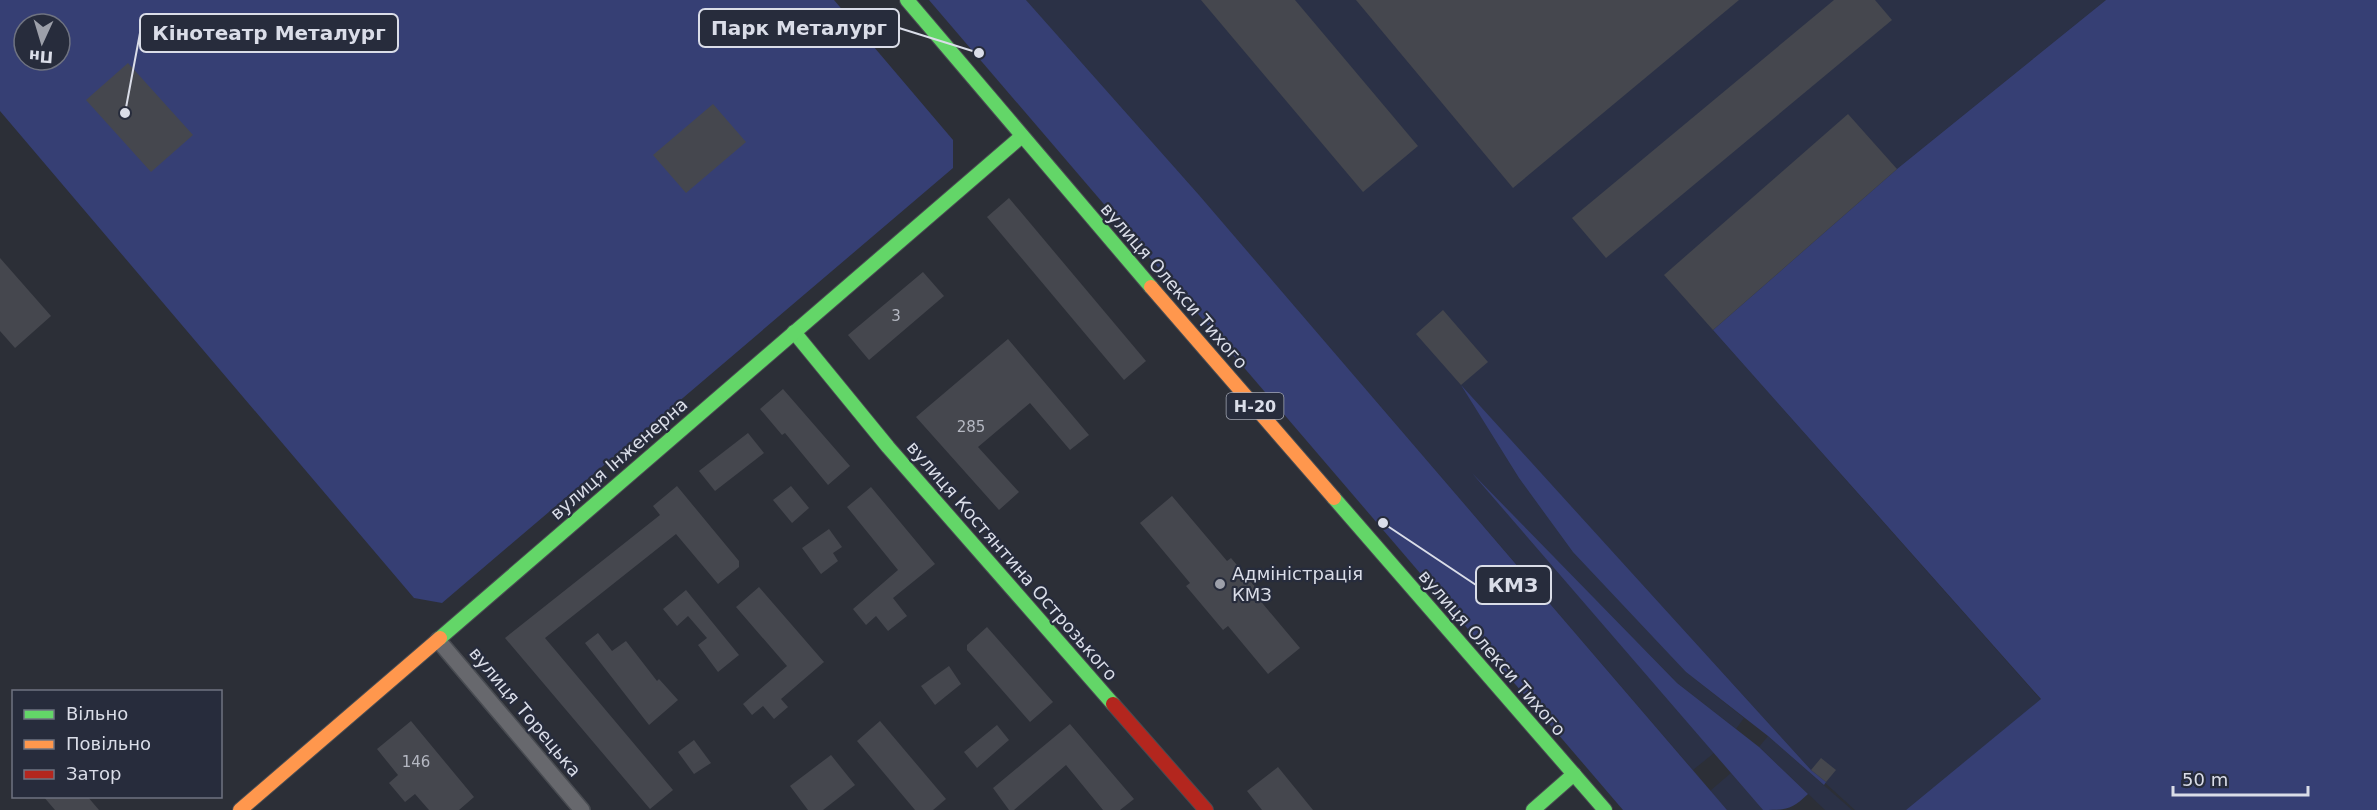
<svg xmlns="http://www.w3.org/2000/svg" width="2377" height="810" font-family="'DejaVu Sans',sans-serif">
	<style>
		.built { fill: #2b3146 }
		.green { fill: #363f74; fill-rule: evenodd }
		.building { fill: #45474e }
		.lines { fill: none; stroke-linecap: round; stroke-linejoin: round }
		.street-casing { stroke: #494c52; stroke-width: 18 }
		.fast-casing { stroke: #494c52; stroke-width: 16 }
		.slow-casing { stroke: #494c52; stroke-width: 16 }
		.jam-casing { stroke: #494c52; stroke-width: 16 }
		.street { stroke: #67686d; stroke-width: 15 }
		.fast { stroke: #63d668; stroke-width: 14 }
		.slow { stroke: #ff974d; stroke-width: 14 }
		.jam { stroke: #b3261e; stroke-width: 14 }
		.poi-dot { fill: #9da0aa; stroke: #272c3c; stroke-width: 2 }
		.labels { text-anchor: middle; stroke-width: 4.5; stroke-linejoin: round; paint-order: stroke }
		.number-label { font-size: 15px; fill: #b5b8c2 }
		.shield { fill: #272c3c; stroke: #a4a8b4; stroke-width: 1.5 }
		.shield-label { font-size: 16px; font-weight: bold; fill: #dadde8 }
		.street-label { font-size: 18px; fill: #dadde8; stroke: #272c3c }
		.poi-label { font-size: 18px; fill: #dadde8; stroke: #272c3c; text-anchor: start }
		.leader { fill: none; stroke: #dadde8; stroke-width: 2 }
		.callout-dot { fill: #dadde8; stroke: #272c3c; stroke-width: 2 }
		.callout { fill: #272c3c; stroke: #dadde8; stroke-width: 2 }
		.callout-label { font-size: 20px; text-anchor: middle; font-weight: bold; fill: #dadde8 }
	</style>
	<rect width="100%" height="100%" fill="#2c2f37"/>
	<g class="built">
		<polygon points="1026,0 2106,0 1897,169 1713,330 2041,700 1906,810 1855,810 1811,770 1464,389 1519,478 1686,672 1744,718 1736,729 1677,683 1482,484 1714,753 1693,770 1199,195"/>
		<polygon points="1768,736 1852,810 1825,810 1759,747"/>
		<polygon points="1731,773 1763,810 1727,810 1710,791"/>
	</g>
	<g class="green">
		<path d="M 0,0 L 834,0 L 953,140 L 953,168 L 442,603 L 414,598 L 0,111 ZM 24,24 L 60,24 L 60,60 L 24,60 Z"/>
		<polygon points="929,0 1026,0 1199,195 1727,810 1623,810"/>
		<polygon points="2106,0 2377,0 2377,810 1906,810 2041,699 1713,330 1897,169"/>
		<polygon points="1461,385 1811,770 1826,782 1824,785 1768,736 1686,672 1573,552 1519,478"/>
		<path d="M 1472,473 L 1677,683 L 1759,747 L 1808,794 C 1791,810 1787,810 1763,810 Z"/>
	</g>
	<g class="building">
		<polygon points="1201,0 1295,0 1418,146 1363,192"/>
		<polygon points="1356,0 1739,0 1513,188"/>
		<polygon points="1834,0 1875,0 1892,20 1606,258 1572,218"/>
		<polygon points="128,63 193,135 151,172 86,100"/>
		<polygon points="713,104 746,142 686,193 653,155"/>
		<polygon points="1848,114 1897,169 1713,330 1664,275"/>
		<polygon points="1009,198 1146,361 1124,380 987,217"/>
		<polygon points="0,258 51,316 15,348 0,331"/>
		<polygon points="923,272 944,296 869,360 848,335"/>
		<polygon points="1443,310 1488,362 1461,385 1416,334"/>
		<polygon points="1008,339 1089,435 1070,450 1030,403 978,447 1019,492 999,510 916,417"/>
		<polygon points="783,389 850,466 828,485 785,433 782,435 760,409"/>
		<polygon points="748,433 764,453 715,491 699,471"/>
		<polygon points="677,486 739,561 739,567 718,584 676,534 545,638 673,790 650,809 505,638 660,515 653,506"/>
		<polygon points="791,486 809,508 792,523 773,500"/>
		<polygon points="871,487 935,564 893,598 907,616 888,631 876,616 866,625 853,609 898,570 847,507"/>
		<polygon points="1172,496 1227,561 1231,558 1257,589 1253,592 1300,648 1268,674 1228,626 1223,630 1186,586 1190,583 1140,523"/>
		<polygon points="829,529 842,547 833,553 838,561 821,574 802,548"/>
		<polygon points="759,587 824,662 781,699 788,707 774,719 763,706 752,715 743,704 787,666 736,607"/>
		<polygon points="686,590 739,655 718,672 698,645 707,638 688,616 677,626 663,609"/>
		<polygon points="987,627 1053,702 1030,722 967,650 967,645"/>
		<polygon points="598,633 612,651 626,641 657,681 659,679 678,700 649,725 585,643"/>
		<polygon points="949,666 961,684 935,705 921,686"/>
		<polygon points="411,721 474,797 459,810 429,810 415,794 405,802 389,783 398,775 377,749"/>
		<polygon points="880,721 946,799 933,810 915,810 857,741"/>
		<polygon points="1070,724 1134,799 1120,810 1103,810 1066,765 1014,810 1009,810 993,788"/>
		<polygon points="997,725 1009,740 977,768 964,752"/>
		<polygon points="694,740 711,763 694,774 678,752"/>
		<polygon points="831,755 855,785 823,810 808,810 790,786"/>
		<polygon points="1821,758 1836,770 1826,782 1811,770"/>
		<polygon points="1278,767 1313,810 1262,810 1247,791"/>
		<polygon points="43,796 87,796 99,810 55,810"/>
	</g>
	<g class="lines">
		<g class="street-casing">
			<polyline id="street" points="438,640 582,810"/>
		</g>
		<g class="fast-casing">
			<g id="fast">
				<polyline points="907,0 1151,287"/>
				<polyline points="794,332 888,447 1113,704"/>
				<polyline points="1334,498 1605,810"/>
				<polyline points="440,638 1022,136"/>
				<polyline points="1533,810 1574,774"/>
			</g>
		</g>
		<g class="slow-casing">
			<g id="slow">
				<polyline points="1151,287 1334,498"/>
				<polyline points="240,810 440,638"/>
			</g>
		</g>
		<g class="jam-casing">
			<polyline id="jam" points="1113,704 1206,810"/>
		</g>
		<use href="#street" class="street"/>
		<use href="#fast" class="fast"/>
		<use href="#slow" class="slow"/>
		<use href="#jam" class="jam"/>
	</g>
	<circle class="poi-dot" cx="1220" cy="584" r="6"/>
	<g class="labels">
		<g class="number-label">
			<text x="896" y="321">3</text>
			<text x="971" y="432">285</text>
			<text x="416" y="767">146</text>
		</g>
		<rect class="shield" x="1226.5" y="393" width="57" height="26" rx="4.5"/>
		<g class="shield-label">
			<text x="1255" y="412">Н-20</text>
		</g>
		<g class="street-label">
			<text transform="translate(1174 286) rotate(49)" y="6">вулиця Олекси Тихого</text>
			<text transform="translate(619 459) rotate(-41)" y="6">вулиця Інженерна</text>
			<text transform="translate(1012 561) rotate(49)" y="6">вулиця Костянтина Острозького</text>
			<text transform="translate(1492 653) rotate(49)" y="6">вулиця Олекси Тихого</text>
			<text transform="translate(525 712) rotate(50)" y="6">вулиця Торецька</text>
		</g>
		<g class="poi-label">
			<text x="1232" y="580">Адміністрація<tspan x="1232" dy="21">КМЗ</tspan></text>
		</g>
	</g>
	<path class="leader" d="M979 53L899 28M125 113L140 33M1383 523L1476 585"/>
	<g class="callout-dot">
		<circle cx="979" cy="53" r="6"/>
		<circle cx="125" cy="113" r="6"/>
		<circle cx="1383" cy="523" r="6"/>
	</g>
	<g class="callout">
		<rect x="699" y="9" width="200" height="38" rx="6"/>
		<rect x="140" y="14" width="258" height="38" rx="6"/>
		<rect x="1476" y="566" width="75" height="38" rx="6"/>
	</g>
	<g class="callout-label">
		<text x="799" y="35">Парк Металург</text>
		<text x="269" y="40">Кінотеатр Металург</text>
		<text x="1513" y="592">КМЗ</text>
	</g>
	<rect x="12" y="690" width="210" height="108" fill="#272c3c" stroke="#6f7381" stroke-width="1.5"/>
	<rect x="24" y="710" width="30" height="9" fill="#63d668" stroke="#6f7381" stroke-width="1.5"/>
	<text x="66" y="720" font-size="18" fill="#dadde8">Вільно</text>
	<rect x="24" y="740" width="30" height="9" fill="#ff974d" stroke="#6f7381" stroke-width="1.5"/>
	<text x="66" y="750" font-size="18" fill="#dadde8">Повільно</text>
	<rect x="24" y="770" width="30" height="9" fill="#b3261e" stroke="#6f7381" stroke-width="1.5"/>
	<text x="66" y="780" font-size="18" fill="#dadde8">Затор</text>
	<g transform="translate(42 42) rotate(184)"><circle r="28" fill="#272c3c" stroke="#6f7381" stroke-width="1.5"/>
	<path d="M0-4.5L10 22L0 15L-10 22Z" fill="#9da0aa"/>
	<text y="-9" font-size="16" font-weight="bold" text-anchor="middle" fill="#dadde8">Пн</text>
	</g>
	<path d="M2173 786v9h135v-9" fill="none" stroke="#dadde8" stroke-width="3"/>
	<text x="2182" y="786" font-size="18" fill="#dadde8" stroke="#272c3c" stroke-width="4.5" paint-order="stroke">50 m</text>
</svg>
